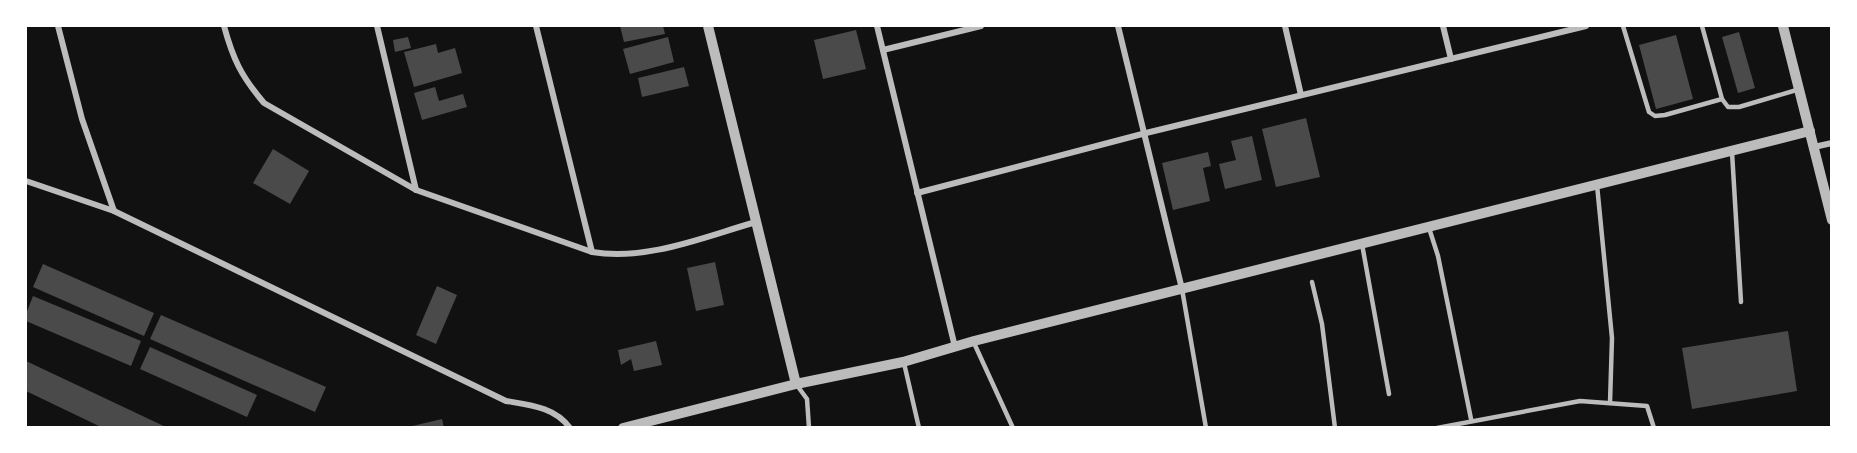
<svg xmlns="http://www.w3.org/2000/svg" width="1857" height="453" font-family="Lato,sans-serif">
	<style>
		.building { fill: #4a4a4a }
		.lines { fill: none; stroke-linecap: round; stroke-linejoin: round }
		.service { stroke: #bcbcbc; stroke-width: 4.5 }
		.minor { stroke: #bcbcbc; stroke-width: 6 }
		.tertiary { stroke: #bcbcbc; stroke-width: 10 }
	</style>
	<rect width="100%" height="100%" fill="#111"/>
	<g class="building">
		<polygon points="620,26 663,26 665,34 624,42"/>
		<polygon points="856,30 866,69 823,79 814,40"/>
		<polygon points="1739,32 1755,88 1738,93 1722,37"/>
		<polygon points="1676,35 1693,99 1656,109 1639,45"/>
		<polygon points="408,37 411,48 395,52 393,40"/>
		<polygon points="668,37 674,62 630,74 623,49"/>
		<polygon points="436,44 438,53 455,48 462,73 414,87 404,52"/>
		<polygon points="684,67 689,86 642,97 638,78"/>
		<polygon points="435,87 439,101 463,94 467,107 422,120 414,93"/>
		<polygon points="1306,118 1320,177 1276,187 1262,129"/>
		<polygon points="1252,136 1262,180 1225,189 1219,164 1236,160 1231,141"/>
		<polygon points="273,149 309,171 290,204 253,183"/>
		<polygon points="1208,152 1211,166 1203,168 1210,201 1173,210 1162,163"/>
		<polygon points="715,262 724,305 696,311 687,268"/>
		<polygon points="43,264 154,313 144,336 33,287"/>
		<polygon points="437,286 457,295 436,344 416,335"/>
		<polygon points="33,296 141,341 131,366 26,321 26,314"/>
		<polygon points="161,315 326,387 315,412 150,339"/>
		<polygon points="1788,331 1797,391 1692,409 1682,348"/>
		<polygon points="656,341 662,365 634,371 631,359 621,365 618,350"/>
		<polygon points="150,347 257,395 247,417 140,369"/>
		<polygon points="26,361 168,428 103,428 26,391"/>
		<polygon points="442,419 444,428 408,428 408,427"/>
	</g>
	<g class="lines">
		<g class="service">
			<polyline points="1623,26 1649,112 1655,116 1665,115 1722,99"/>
			<polyline points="1702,26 1722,99 1728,107 1739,107 1800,89"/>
			<polyline points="1732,152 1741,302"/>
			<polyline points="1597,185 1612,338 1610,403"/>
			<polyline points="1429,228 1438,256 1471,419"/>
			<polyline points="1362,244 1389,394"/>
			<polyline points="1312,282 1322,324 1335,428"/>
			<polyline points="1182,289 1206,428"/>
			<polyline points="974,343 1013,428"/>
			<polyline points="904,363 919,428"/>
			<polyline points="796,384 807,399 809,428"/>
			<polyline points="1437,428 1580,401 1647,406 1654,428"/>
		</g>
		<g class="minor">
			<polyline points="58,26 82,119 114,211"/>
			<path d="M 224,26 C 233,59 241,76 264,103 L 416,190 L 592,252 C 648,261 703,237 756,222"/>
			<polyline points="377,26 416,190"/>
			<polyline points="536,26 592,252"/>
			<polyline points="877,26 955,347"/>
			<polyline points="1118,26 1182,289"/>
			<polyline points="1285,26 1301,95"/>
			<polyline points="1443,26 1451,59"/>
			<polyline points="883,50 981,26"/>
			<polyline points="1814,147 1832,143"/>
			<path d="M 26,181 L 114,211 L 506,401 C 530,405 555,407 570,428"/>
			<polyline points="917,193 1146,133 1586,26"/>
		</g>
		<g class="tertiary">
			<polyline points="708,26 796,384"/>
			<polyline points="1783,26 1832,220"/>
			<polyline points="623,428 796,384 903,362 974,341 1810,131"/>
		</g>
	</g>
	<rect width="1857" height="453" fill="none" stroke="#ffffff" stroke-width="54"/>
</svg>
